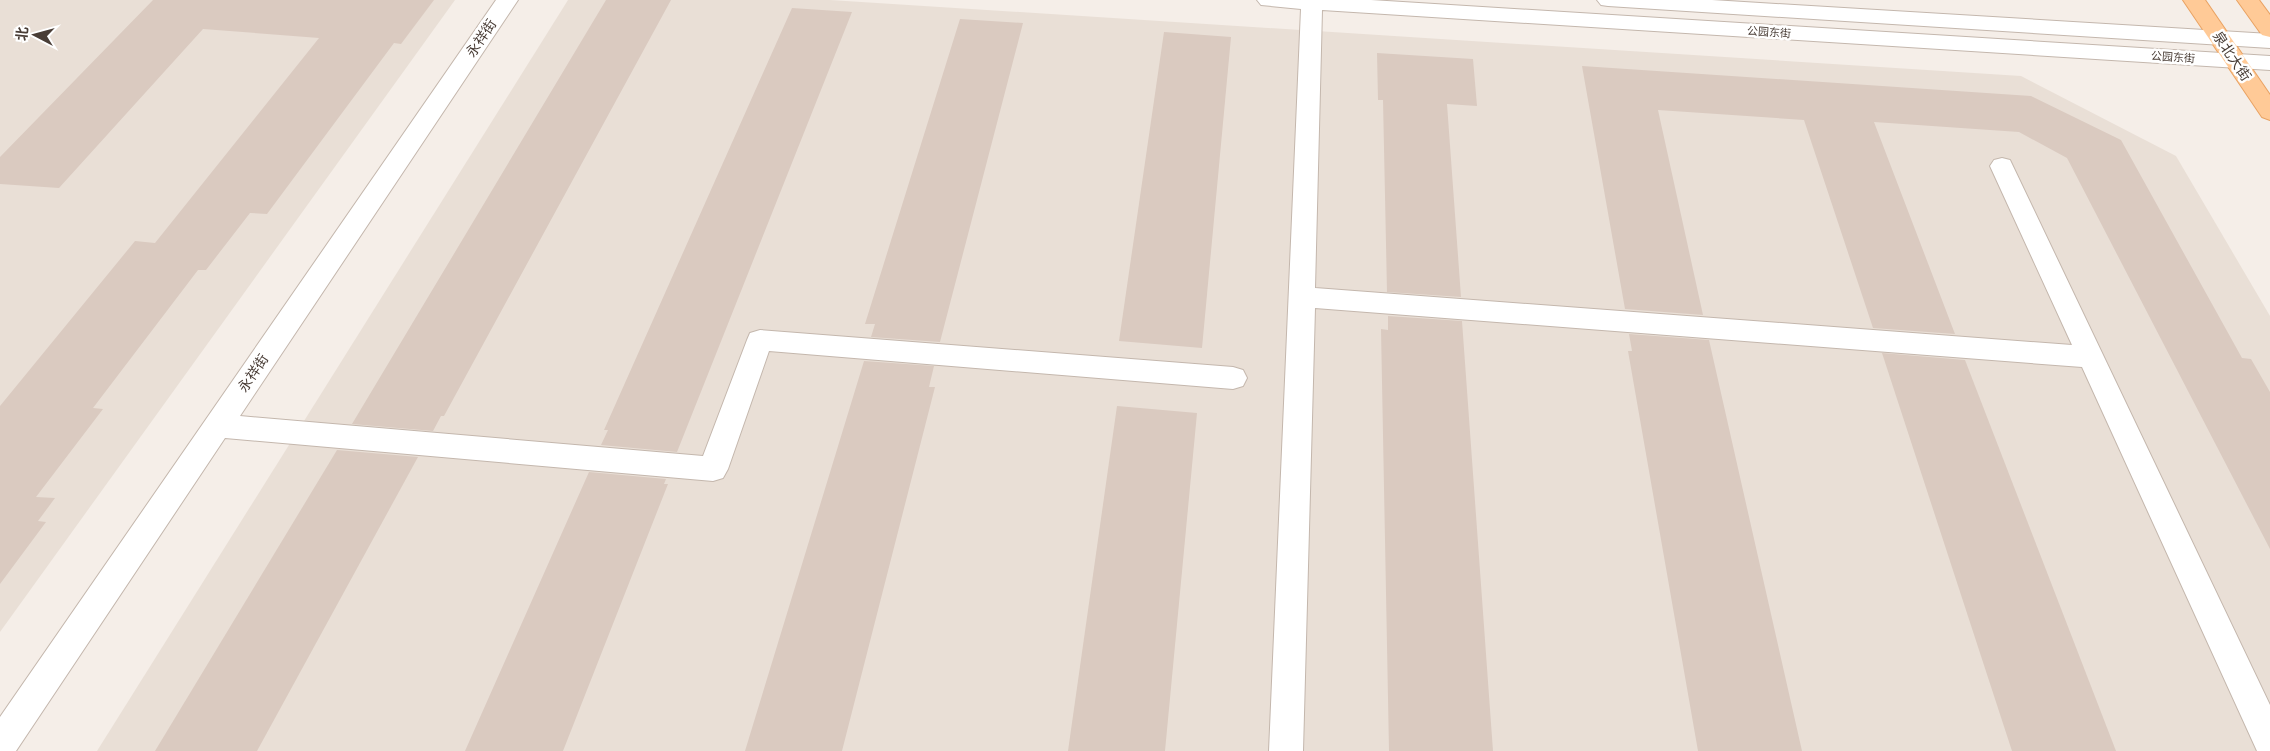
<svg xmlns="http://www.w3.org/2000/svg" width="2270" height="751" font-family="Poppins,'Noto Sans SC',sans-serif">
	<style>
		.residential { fill: #e9dfd6 }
		.building { fill: #dacac0 }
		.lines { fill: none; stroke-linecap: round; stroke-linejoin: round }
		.minor-casing { stroke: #c4b7ad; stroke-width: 2 }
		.major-casing { stroke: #e9a262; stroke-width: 2 }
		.minor { fill: #fff; fill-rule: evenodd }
		.major { fill: #ffca97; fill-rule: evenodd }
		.labels { text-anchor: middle; stroke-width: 5; stroke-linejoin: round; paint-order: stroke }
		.far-street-label { font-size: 11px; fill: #493d36; stroke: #fff }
		.street-label { font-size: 14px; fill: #493d36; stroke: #fff }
	</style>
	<rect width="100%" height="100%" fill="#f5eee8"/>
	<g class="residential">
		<polygon points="0,0 455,0 0,632"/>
		<polygon points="568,0 830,0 2021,76 2176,156 2270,316 2270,751 97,751"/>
	</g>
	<g class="building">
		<polygon points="153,0 434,0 401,44 394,43 267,214 250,213 206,270 198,270 93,408 103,409 36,497 55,498 38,521 46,522 0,584 0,406 135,241 155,243 319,38 203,29 59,188 0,184 0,157"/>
		<polygon points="606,0 671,0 444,416 441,416 433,431 352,424"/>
		<polygon points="792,8 852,12 677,452 601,445 608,430 604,430"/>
		<polygon points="960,19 1023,23 940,342 871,337 875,324 865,324"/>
		<polygon points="1164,32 1231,37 1202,348 1119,341"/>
		<polygon points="1377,53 1473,59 1477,106 1447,104 1461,297 1387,292 1383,100 1378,100"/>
		<polygon points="1582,66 2031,96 2121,140 2242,358 2251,359 2270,392 2270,549 2067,158 2019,132 1874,122 1955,334 1873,328 1804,120 1658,110 1703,315 1625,309"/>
		<polygon points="1388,316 1462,321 1493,751 1389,751 1381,329 1388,330"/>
		<polygon points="1629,334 1709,340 1802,751 1698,751 1628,351 1632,351"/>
		<polygon points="1882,353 1965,360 2116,751 2012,751"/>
		<polygon points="864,361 934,366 929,387 935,387 842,751 745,751"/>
		<polygon points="1117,406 1197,413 1165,751 1068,751"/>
		<polygon points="337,450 418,457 257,751 155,751"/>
		<polygon points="589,472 666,479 664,484 668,484 563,751 465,751"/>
	</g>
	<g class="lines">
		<g class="minor-casing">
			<g id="minor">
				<polygon points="496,0 518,0 240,416 703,456 747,340 750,333 760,330 1233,367 1243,370 1247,378 1243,386 1233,389 769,351 728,469 723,478 713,481 225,438 16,751 0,751 0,717"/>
				<polygon points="1257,0 1371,0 2270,56 2270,70 1322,10 1315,288 2072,345 1990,166 1994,160 2002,158 2010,160 2270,705 2270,751 2257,751 2082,367 1315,308 1303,751 1269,751 1301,9 1261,5"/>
				<polygon points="1597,0 1712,0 2270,34 2270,48 1608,6 1601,5"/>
			</g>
		</g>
		<g class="major-casing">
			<g id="major">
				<polygon points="2183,0 2205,0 2270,95 2270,120 2262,117"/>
				<polygon points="2237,0 2259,0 2270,15 2270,37 2262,35"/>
			</g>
		</g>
		<use href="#minor" class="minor"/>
		<use href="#major" class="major"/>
	</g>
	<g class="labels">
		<g class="far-street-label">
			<text transform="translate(1769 32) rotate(4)" y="4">公园东街</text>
			<text transform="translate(2173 57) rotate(4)" y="4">公园东街</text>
		</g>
		<g class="street-label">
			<text transform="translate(481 38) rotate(-56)" y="5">永祥街</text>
			<text transform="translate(2232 56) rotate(56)" y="5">泉北大街</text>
			<text transform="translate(253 373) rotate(-56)" y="5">永祥街</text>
		</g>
	</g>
	<g transform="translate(35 35) rotate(276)" stroke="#ffffff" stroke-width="4" paint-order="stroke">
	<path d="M0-4L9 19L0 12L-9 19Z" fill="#493d36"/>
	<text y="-8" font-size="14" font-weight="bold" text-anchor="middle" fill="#493d36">北</text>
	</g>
</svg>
